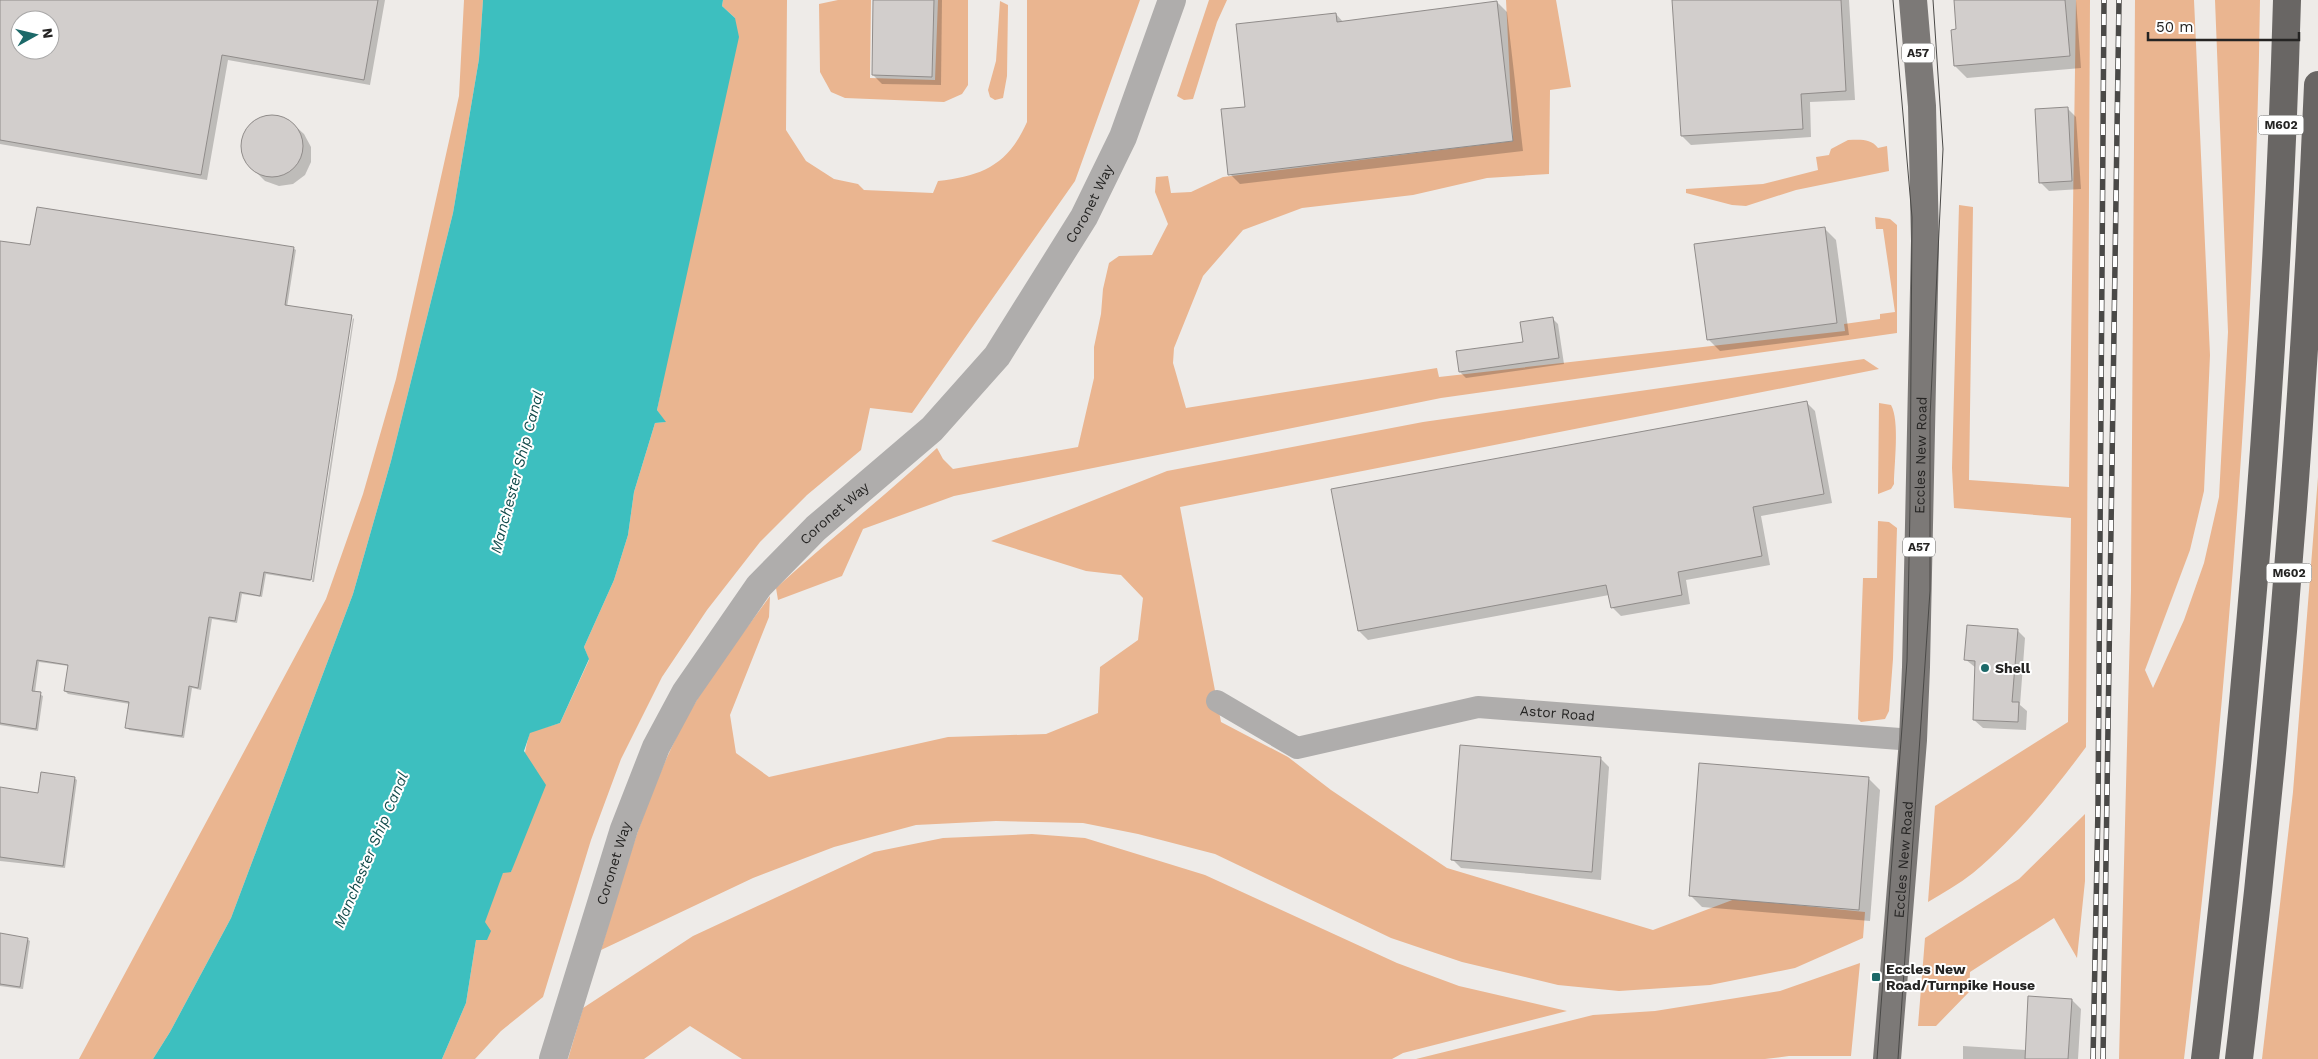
<svg xmlns="http://www.w3.org/2000/svg" width="2318" height="1059" font-family="'Work Sans',sans-serif">
	<style>
		.green { fill: #eab590 }
		.water { fill: #3dbfbf }
		.shadow { fill: #0003; fill-rule: evenodd }
		.building { fill: #d2cecc; stroke: #908c8a; fill-rule: evenodd }
		.lines { fill: none; stroke-linecap: round; stroke-linejoin: round }
		.minor { stroke: #afadac; stroke-width: 22 }
		.tertiary { stroke: #afadac; stroke-width: 28 }
		.primary { stroke: #7c7977; stroke-width: 28 }
		.motorway { stroke: #696664; stroke-width: 28 }
		.tram { stroke: #4a4947; stroke-width: 1 }
		.rail-casing { stroke: #4a4947; stroke-width: 5.5 }
		.rail { stroke: #fff; stroke-width: 4; stroke-dasharray: 11; stroke-linecap: butt }
		.poi-dot { fill: #1c6969; stroke: #fff; stroke-width: 2 }
		.labels { text-anchor: middle; stroke-width: 4; stroke-linejoin: round; paint-order: stroke }
		.shield { fill: #fff; stroke: #666665; stroke-width: 1 }
		.shield-label { font-size: 12px; font-weight: bold; fill: #252423 }
		.street-label { font-size: 14px; fill: #252423; stroke: #fff }
		.poi-label { font-size: 14px; font-weight: bold; fill: #252423; stroke: #fff; text-anchor: start }
		.water-label { font-size: 15px; font-style: italic; fill: #134b4b; stroke: #fff }
	</style>
	<rect width="100%" height="100%" fill="#eeebe8"/>
	<g class="green">
		<polygon points="464,0 483,0 479,59 453,213 391,461 353,594 231,918 170,1032 153,1059 79,1059 326,599 363,494 396,379 459,96"/>
		<path d="M 723,0 L 787,0 L 786,130 L 806,161 L 834,179 L 858,184 L 864,190 L 933,193 L 938,181 C 982,176 1008,165 1027,122 L 1027,0 L 1140,0 L 1075,181 L 912,413 L 870,408 L 861,450 L 807,495 L 760,542 L 707,610 L 662,677 L 621,759 L 591,840 L 543,997 L 501,1031 L 475,1059 L 442,1059 L 466,1003 L 476,940 L 503,872 L 511,872 C 528,827 515,778 530,732 L 560,723 L 589,660 L 584,647 L 614,580 L 628,535 L 634,492 L 655,423 L 665,422 L 657,410 L 735,18 L 722,6 Z"/>
		<polygon points="838,0 871,0 870,78 935,80 938,0 968,0 968,85 962,94 944,102 845,98 831,92 820,72 819,4"/>
		<polygon points="1209,0 1227,0 1217,22 1193,99 1184,100 1177,96"/>
		<path d="M 1506,0 L 1556,0 L 1571,87 L 1550,90 L 1549,174 L 1487,178 L 1413,195 L 1302,208 L 1243,230 L 1203,276 L 1174,348 L 1173,363 L 1186,408 L 1437,368 L 1439,377 L 1845,331 L 1844,324 L 1880,319 L 1880,314 L 1895,312 L 1883,229 L 1876,229 L 1875,217 L 1890,219 L 1897,225 L 1897,333 L 1441,398 L 954,496 L 863,529 L 842,576 L 778,600 L 776,588 C 829,540 885,496 937,448 L 943,459 L 953,469 L 1078,447 L 1094,378 L 1094,347 L 1101,314 L 1103,289 L 1109,263 L 1119,256 L 1152,255 L 1168,224 L 1155,192 L 1156,177 L 1168,176 L 1171,193 L 1191,192 L 1223,177 L 1513,141 Z"/>
		<path d="M 2076,0 L 2090,0 L 2086,747 C 2052,793 2017,836 1973,873 C 1959,884 1943,893 1928,902 L 1935,806 L 2068,722 L 2071,518 L 1954,508 L 1952,468 L 1959,205 L 1973,207 L 1969,480 L 2069,487 Z"/>
		<path d="M 2135,0 L 2194,0 L 2210,355 L 2204,491 L 2190,550 L 2145,670 L 2153,688 L 2184,620 L 2204,563 L 2219,497 L 2228,332 L 2215,0 L 2260,0 C 2255,354 2226,707 2184,1059 L 2119,1059 L 2131,590 Z"/>
		<polygon points="1000,1 1008,5 1007,76 1003,98 995,100 990,97 988,90 996,61"/>
		<path d="M 1848,140 C 1860,140 1870,138 1878,148 L 1887,146 L 1889,171 L 1796,190 L 1746,206 L 1732,205 L 1686,193 L 1686,189 L 1763,184 L 1818,170 L 1816,157 L 1829,155 L 1831,149 Z"/>
		<path d="M 1864,359 L 1879,369 L 1180,507 L 1221,722 L 1288,757 L 1331,790 L 1447,868 L 1653,930 L 1735,899 L 1865,912 L 1863,938 L 1795,968 L 1710,985 L 1619,991 L 1558,985 L 1462,962 L 1391,938 L 1215,854 L 1138,834 L 1083,823 L 996,821 L 916,825 L 834,847 L 753,878 L 601,950 C 623,876 644,802 679,732 C 703,684 738,640 770,596 L 769,617 L 730,715 L 736,753 L 769,777 L 948,737 L 1046,734 L 1098,713 L 1100,667 L 1138,640 L 1143,598 L 1121,575 L 1086,571 L 991,541 L 1167,471 L 1423,422 Z"/>
		<path d="M 1879,403 L 1891,405 C 1900,421 1894,465 1894,484 L 1891,489 L 1878,494 Z"/>
		<polygon points="2318,477 2318,1059 2262,1059 2293,792"/>
		<polygon points="1878,521 1889,522 1897,528 1893,659 1889,711 1885,719 1861,722 1858,719 1863,578 1877,578"/>
		<polygon points="2085,814 2085,881 2077,958 2054,918 1970,972 1969,992 1936,1026 1918,1026 1925,938 2019,879"/>
		<polygon points="1032,834 1085,838 1205,875 1397,963 1459,986 1567,1011 1403,1053 1392,1059 742,1059 690,1026 644,1059 568,1059 583,1008 693,936 874,852 943,838"/>
		<polygon points="1860,963 1851,1056 1789,1056 1765,1059 1416,1059 1593,1015 1655,1011 1780,991"/>
	</g>
	<polygon class="water" points="483,0 723,0 722,6 735,18 739,37 657,410 666,422 655,423 634,492 628,535 614,580 584,647 589,659 560,723 530,733 524,751 546,785 511,872 503,873 485,922 491,931 487,940 476,940 466,1003 442,1059 153,1059 170,1032 231,918 353,594 391,461 453,213 479,59"/>
	<g class="shadow">
		<path d="M 0,0 L 385,0 L 370,85 L 228,60 L 207,180 L 0,144 ZM 20,20 L 50,20 L 50,50 L 20,50 Z"/>
		<polygon points="874,0 942,0 941,85 882,84 873,75"/>
		<polygon points="1673,0 1849,0 1855,100 1810,102 1811,137 1691,145 1682,136"/>
		<polygon points="1955,0 2076,0 2081,68 1967,78 1955,66 1958,31"/>
		<polygon points="1497,2 1507,12 1523,151 1240,184 1230,174 1247,108 1336,14 1344,23"/>
		<polygon points="2067,108 2076,117 2081,189 2049,191 2040,182"/>
		<polygon points="267,116 281,117 294,125 304,134 311,147 311,162 305,175 293,184 279,186 265,181 245,161 241,147 244,133 253,121"/>
		<polygon points="1824,228 1836,240 1849,335 1720,351 1708,339"/>
		<polygon points="0,242 32,247 293,248 296,250 287,307 350,317 310,581 266,574 262,597 242,594 237,623 212,619 201,690 192,688 184,738 129,730 127,727 130,704 68,694 65,691 69,666 39,662 35,692 43,696 38,731 0,725"/>
		<polygon points="353,318 354,319 314,582 312,582"/>
		<polygon points="1552,318 1558,324 1564,364 1466,378 1460,372 1524,344"/>
		<polygon points="1806,402 1815,411 1832,503 1761,516 1770,565 1686,580 1690,604 1621,616 1612,607 1609,595 1368,640 1359,631 1333,490"/>
		<polygon points="2017,630 2025,638 2020,705 2027,711 2026,730 1983,728 1974,720 1976,668 1965,659"/>
		<polygon points="1600,758 1609,767 1601,880 1461,868 1452,859"/>
		<polygon points="74,778 77,780 65,868 0,861 0,789 39,794"/>
		<polygon points="1868,778 1880,790 1870,921 1702,907 1690,895"/>
		<polygon points="0,935 27,939 30,941 23,989 0,986"/>
		<polygon points="2072,1000 2081,1009 2078,1059 1963,1059 1963,1046 2026,1050"/>
	</g>
	<g class="building">
		<path d="M 0,0 L 378,0 L 364,80 L 222,55 L 201,175 L 0,140 ZM 20,20 L 50,20 L 50,50 L 20,50 Z"/>
		<polygon points="873,0 934,0 932,77 872,75"/>
		<polygon points="1672,0 1841,0 1846,91 1801,94 1803,129 1681,136"/>
		<polygon points="1954,0 2065,0 2070,56 1954,66 1951,30 1956,29"/>
		<polygon points="1497,1 1513,141 1228,175 1221,109 1245,107 1236,24 1336,13 1337,22"/>
		<polygon points="2068,107 2072,181 2039,183 2035,109"/>
		<circle cx="272" cy="146" r="31"/>
		<polygon points="37,207 294,247 285,305 352,315 311,580 264,572 260,596 240,592 235,621 209,617 198,688 189,686 182,736 125,728 129,702 64,691 68,665 37,660 32,691 41,692 36,729 0,723 0,241 30,245"/>
		<polygon points="1825,227 1837,323 1707,340 1694,244"/>
		<polygon points="1553,317 1559,358 1459,372 1456,351 1523,342 1520,322"/>
		<polygon points="1807,401 1824,494 1753,507 1762,556 1678,572 1682,595 1611,608 1606,585 1358,631 1331,489"/>
		<polygon points="1967,625 2018,629 2012,702 2019,702 2018,722 1973,720 1975,661 1964,660"/>
		<polygon points="1460,745 1601,757 1592,872 1451,860"/>
		<polygon points="1699,763 1869,777 1859,910 1689,896"/>
		<polygon points="41,772 75,777 63,866 0,857 0,787 38,793"/>
		<polygon points="0,933 28,938 20,987 0,984"/>
		<polygon points="2028,996 2072,999 2068,1059 2025,1059"/>
	</g>
	<g class="lines">
		<path class="minor" id="s1" d="M 1217,701 L 1297,748 L 1478,707 L 1913,740"/>
		<path class="tertiary" id="s2" d="M 553,1059 L 624,829 L 656,747 L 685,693 L 759,586 L 816,528 L 932,429 L 997,356 L 1084,217 L 1123,137 L 1172,0"/>
		<path class="primary" id="s3" d="M 1887,1059 L 1913,740 L 1916,667 L 1925,241 L 1922,106 L 1913,0"/>
		<g class="motorway">
			<path d="M 2205,1059 C 2247,707 2277,354 2287,0"/>
			<path d="M 2239,1059 C 2278,735 2304,411 2318,85"/>
		</g>
		<g class="tram">
			<polyline points="1877,1059 1907,661 1910,508 1912,217 1893,0"/>
			<polyline points="1898,1059 1930,591 1930,417 1943,149 1933,0"/>
		</g>
		<g class="rail-casing">
			<g id="rail">
				<polyline points="2093,1059 2098,808 2104,0"/>
				<polyline points="2103,1059 2119,0"/>
			</g>
		</g>
		<use href="#rail" class="rail"/>
	</g>
	<g class="poi-dot">
		<circle cx="1985" cy="668" r="5"/>
		<rect x="1871" y="972" width="10" height="10" rx="2.5"/>
	</g>
	<g class="labels">
		<g class="shield">
			<rect x="1902" y="43.5" width="32" height="19" rx="4"/>
			<rect x="2258.5" y="115.5" width="45" height="19" rx="4"/>
			<rect x="1903" y="537.5" width="32" height="19" rx="4"/>
			<rect x="2266.5" y="563.5" width="45" height="19" rx="4"/>
		</g>
		<g class="shield-label">
			<text x="1918" y="57">A57</text>
			<text x="2281" y="129">M602</text>
			<text x="1919" y="551">A57</text>
			<text x="2289" y="577">M602</text>
		</g>
		<g class="street-label">
			<text dy="5" stroke="none"><textPath href="#s2" startOffset="1030">Coronet Way</textPath></text>
			<text dy="5" stroke="none"><textPath href="#s3" startOffset="605">Eccles New Road</textPath></text>
			<text dy="5" stroke="none"><textPath href="#s2" startOffset="625">Coronet Way</textPath></text>
			<text dy="5" stroke="none"><textPath href="#s1" startOffset="358">Astor Road</textPath></text>
			<text dy="5" stroke="none"><textPath href="#s3" startOffset="200">Eccles New Road</textPath></text>
			<text dy="5" stroke="none"><textPath href="#s2" startOffset="205">Coronet Way</textPath></text>
		</g>
		<g class="poi-label">
			<text x="1995" y="673">Shell</text>
			<text x="1886" y="974">Eccles New<tspan x="1886" dy="16">Road/Turnpike House</tspan></text>
		</g>
		<g class="water-label">
			<text transform="translate(517 472) rotate(-75)" y="5">Manchester Ship Canal</text>
			<text transform="translate(371 850) rotate(-67)" y="5">Manchester Ship Canal</text>
		</g>
	</g>
	<g transform="translate(35 35) rotate(82)"><circle r="24" fill="#ffffff" stroke="#a8a7a7"/>
	<path d="M0-4L9 19L0 12L-9 19Z" fill="#1c6969"/>
	<text y="-8" font-size="14" font-weight="bold" text-anchor="middle" fill="#252423">N</text>
	</g>
	<path d="M2148 32v8h151v-8" fill="none" stroke="#252423" stroke-width="2.5"/>
	<text x="2156" y="32" font-size="15" fill="#252423" stroke="#ffffff" stroke-width="4" paint-order="stroke">50 m</text>
</svg>
